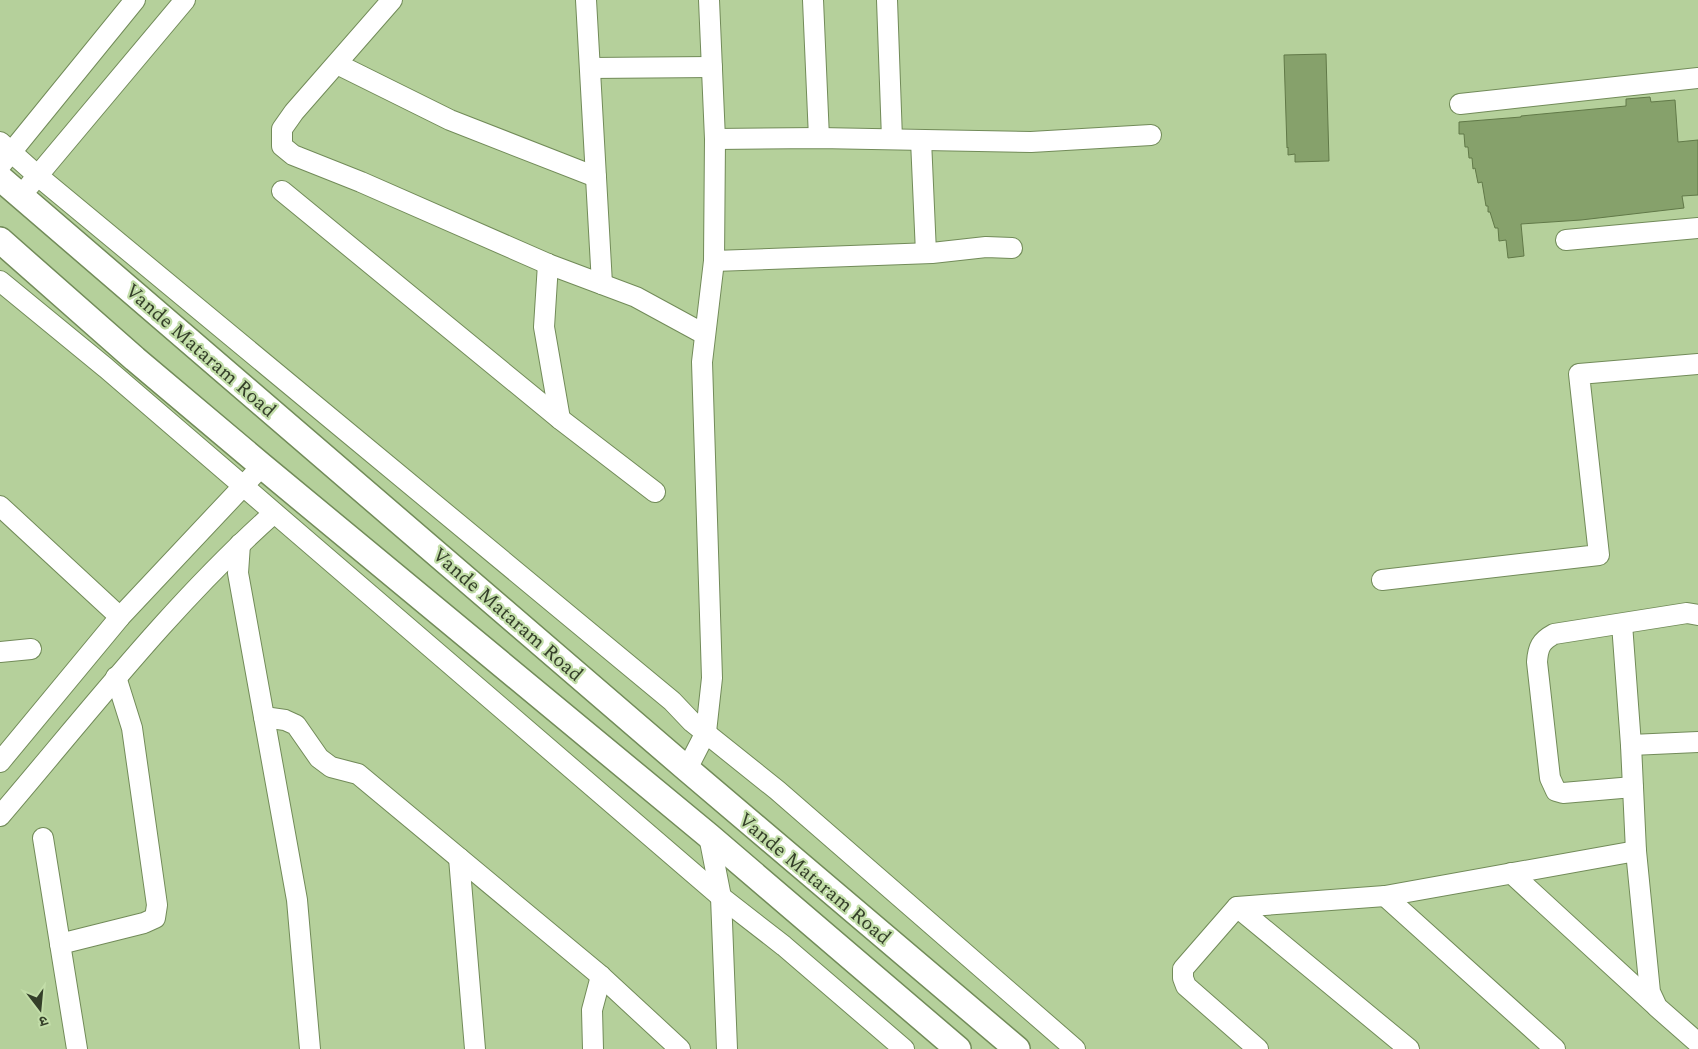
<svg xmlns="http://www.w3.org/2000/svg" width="1698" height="1049" font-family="Spectral,'Noto Sans Devanagari',serif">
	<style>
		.building { fill: #86a16b; stroke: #617948 }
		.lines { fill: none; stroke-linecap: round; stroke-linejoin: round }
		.minor-casing { stroke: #728b59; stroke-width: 22 }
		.major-casing { stroke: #728b59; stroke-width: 28 }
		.minor { stroke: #fff; stroke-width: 20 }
		.major { stroke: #fff; stroke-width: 25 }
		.labels { text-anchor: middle; stroke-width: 4.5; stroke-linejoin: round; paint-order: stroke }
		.street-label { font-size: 20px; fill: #343f29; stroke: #c2dda8 }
	</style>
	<rect width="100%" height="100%" fill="#b5d09b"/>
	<g class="building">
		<polygon points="1326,54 1329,161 1295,162 1295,154 1288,155 1288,147 1287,148 1284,55"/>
		<polygon points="1650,97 1651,102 1675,100 1678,142 1698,140 1698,195 1682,196 1684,208 1581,220 1521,224 1524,256 1508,258 1506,240 1499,241 1498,228 1495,228 1490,212 1488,212 1488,206 1486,206 1482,182 1478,183 1475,168 1473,169 1472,158 1469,158 1468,147 1465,147 1464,134 1459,134 1459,122 1521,117 1521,116 1626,106 1626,99"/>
	</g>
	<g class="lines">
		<g class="minor-casing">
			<g id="minor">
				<polyline points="392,0 294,112 282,129 282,146 293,155 361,182 548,264 636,297 704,334"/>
				<polyline points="586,0 602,284"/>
				<polyline points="813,0 819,138"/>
				<polyline points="887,0 892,139"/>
				<polyline points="337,64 450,120 596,177"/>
				<polyline points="590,68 712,67"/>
				<polyline points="1460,104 1698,78"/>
				<polyline points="715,139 819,138 1031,142 1151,135"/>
				<polyline points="921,140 926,253"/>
				<polyline points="0,142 38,176 672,701 692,722 777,790 1075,1049"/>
				<polyline points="0,166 135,0"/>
				<polyline points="29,186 185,0"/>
				<polyline points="282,191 560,419 655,492"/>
				<polyline points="1566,240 1698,228"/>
				<polyline points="714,261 932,253 986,247 1012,248"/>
				<polyline points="548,264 544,327 560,419"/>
				<polyline points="0,281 106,368 721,897 784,946 904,1049"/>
				<polyline points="0,506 120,617"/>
				<polyline points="240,544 238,573 297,900 310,1049"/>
				<polyline points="1382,580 1599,555 1579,374 1698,364"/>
				<polyline points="1622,624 1631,745 1636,851 1650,992 1657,1007 1698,1043"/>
				<polyline points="0,652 31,649"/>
				<polyline points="264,717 285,720 296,725 319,758 331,767 358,774 601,976 680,1049"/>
				<polyline points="1631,745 1698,742"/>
				<polyline points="0,762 120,617 262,466"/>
				<polyline points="687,769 706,732 712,678 702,362 714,261 715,139 709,0"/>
				<path d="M 1633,787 L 1563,793 L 1556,791 L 1550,778 L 1537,662 C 1538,647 1541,641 1554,634 L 1687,613 L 1698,615"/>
				<path d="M 0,816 C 88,713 172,604 274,513"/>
				<polyline points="709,836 721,897 727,1049"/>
				<polyline points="43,838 77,1049"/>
				<polyline points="459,858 475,1049"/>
				<polyline points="1511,873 1655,1005"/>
				<polyline points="1385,896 1555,1049"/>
				<polyline points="1237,907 1409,1049"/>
				<polyline points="60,944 144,923 155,918 157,905 132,728 116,677"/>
				<polyline points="593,1049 592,1010 601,976"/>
				<polyline points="1258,1049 1186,986 1183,978 1183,969 1237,907 1385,896 1636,851"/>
			</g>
		</g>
		<g class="major-casing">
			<g id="major">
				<polyline points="0,178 687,769 1017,1049"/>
				<polyline points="0,240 135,359 262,466 709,836 958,1049"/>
			</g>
		</g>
		<use href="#minor" class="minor"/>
		<use href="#major" class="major"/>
	</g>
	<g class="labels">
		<g class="street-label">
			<text transform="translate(201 350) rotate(41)" y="7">Vande Mataram Road</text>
			<text transform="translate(508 614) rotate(41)" y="7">Vande Mataram Road</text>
			<text transform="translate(815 878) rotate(40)" y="7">Vande Mataram Road</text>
		</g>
	</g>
	<g transform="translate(40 1009) rotate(164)" stroke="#c2dda8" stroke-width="4" paint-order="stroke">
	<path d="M0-4L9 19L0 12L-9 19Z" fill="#343f29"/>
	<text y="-8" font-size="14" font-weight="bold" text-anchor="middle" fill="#343f29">उ</text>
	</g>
</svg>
